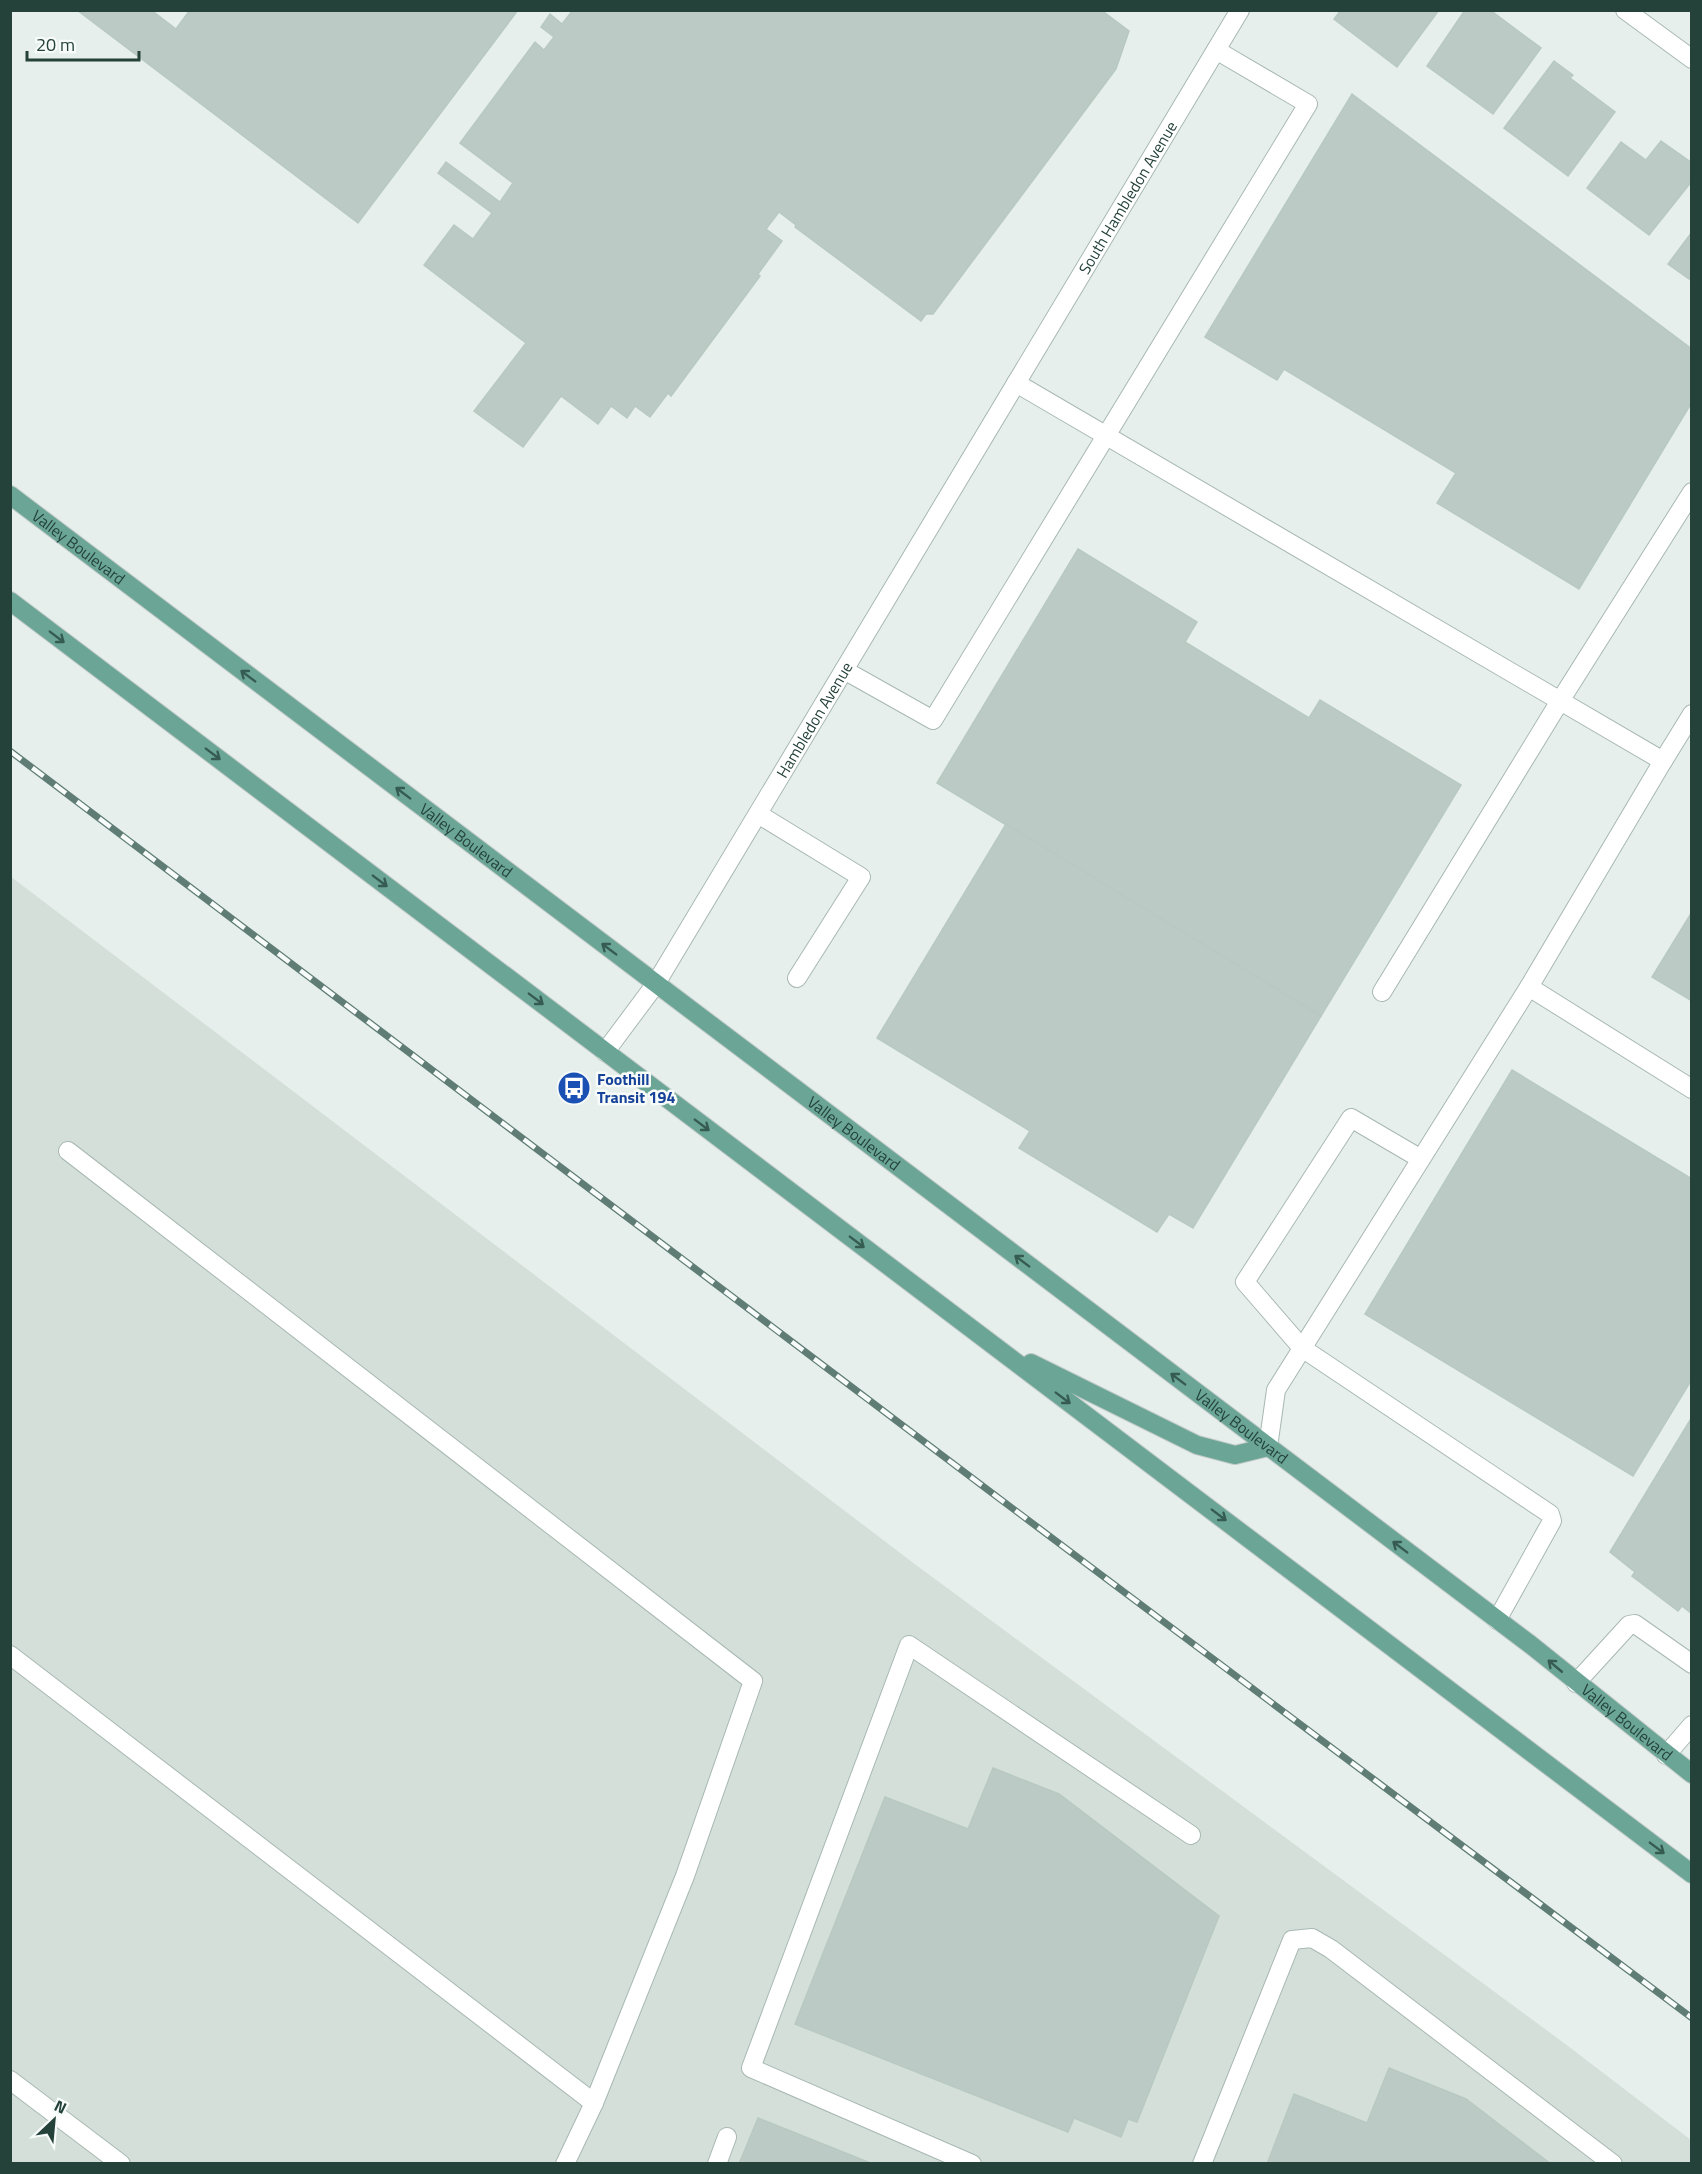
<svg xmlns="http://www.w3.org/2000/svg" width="1702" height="2174" font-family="'Titillium Web',sans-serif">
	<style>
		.built { fill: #d4dfda }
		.building { fill: #bbcac4; stroke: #b8c9c2; stroke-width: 1.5 }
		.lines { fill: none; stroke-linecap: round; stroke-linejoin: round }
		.minor-casing { stroke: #a8b8b2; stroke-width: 20 }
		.major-casing { stroke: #c2cac8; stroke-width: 20 }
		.minor { stroke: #fff; stroke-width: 18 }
		.major { stroke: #6aa596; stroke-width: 18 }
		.rail-casing { stroke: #5f7d75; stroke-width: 7 }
		.rail { stroke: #f7fbf9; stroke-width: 4.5; stroke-dasharray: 14; stroke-linecap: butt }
		.oneway { stroke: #365b51 }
		.labels { text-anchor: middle; stroke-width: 5; stroke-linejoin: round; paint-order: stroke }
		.street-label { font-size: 16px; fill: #24423a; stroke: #f7fbf9 }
		.transit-label { font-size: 16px; font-weight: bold; fill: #164399; stroke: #f7fbf9; text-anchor: start }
	</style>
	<rect width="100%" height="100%" fill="#e6efeb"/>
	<polygon class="built" points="10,876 916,1565 1568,2046 1691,2140 1691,2163 11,2163"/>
	<g class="building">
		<polygon points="77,10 151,10 176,29 190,10 518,10 358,223"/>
		<polygon points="573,10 1101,10 1129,31 1116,69 933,314 926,314 921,321 795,227 796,225 779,212 766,229 782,241 758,274 760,276 671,396 668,393 650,417 635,406 627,418 611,406 598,424 561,396 523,447 474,411 526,343 424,265 454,225 473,239 492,213 438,173 446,162 500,202 513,183 460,143 535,42 544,50 554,37 541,27 550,14 562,24"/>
		<polygon points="1341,10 1439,10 1397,67 1334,19"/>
		<polygon points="1465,10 1490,10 1541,48 1493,114 1427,66"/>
		<polygon points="1554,61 1573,75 1570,78 1615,112 1568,176 1504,128"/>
		<polygon points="1352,94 1692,349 1692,402 1579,589 1437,503 1456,473 1284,369 1277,380 1205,337"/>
		<polygon points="1661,141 1692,163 1692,181 1649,235 1587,188 1621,142 1646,160"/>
		<polygon points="1692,232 1692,281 1668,264"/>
		<polygon points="1078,549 1197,622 1185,642 1309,718 1320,700 1461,785 1321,1016 937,783"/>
		<polygon points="1006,824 1321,1016 1193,1228 1169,1214 1157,1232 1019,1148 1030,1131 877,1038"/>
		<polygon points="1692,912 1692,1001 1652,977"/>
		<polygon points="1512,1070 1692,1179 1692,1379 1633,1476 1365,1314"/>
		<polygon points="1692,1417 1692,1614 1682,1606 1678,1611 1632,1576 1635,1572 1610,1552"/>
		<polygon points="993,1768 1059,1794 1219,1916 1137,2122 1128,2119 1121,2137 1074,2118 1068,2132 795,2024 885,1797 968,1829"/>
		<polygon points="1389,2068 1466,2099 1551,2164 1267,2164 1294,2094 1367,2123"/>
		<polygon points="758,2118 873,2164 739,2164"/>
	</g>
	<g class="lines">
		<g class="minor-casing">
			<g id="minor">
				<polyline points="1625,10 1692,59"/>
				<polyline points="1016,383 1663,761 1529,987 1692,1089"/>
				<polyline points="844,670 933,720 1308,104 1216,50"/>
				<polyline points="1663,761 1692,714"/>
				<polyline points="758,814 861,877 797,978"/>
				<polyline points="1382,992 1560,701 1692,492"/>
				<path id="s1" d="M 605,1052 L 655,985 L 1240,10"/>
				<polyline points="1421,1159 1351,1118 1245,1282 1302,1348 1550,1514 1552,1521 1497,1620"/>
				<polyline points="1268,1447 1276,1390 1529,987"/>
				<polyline points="10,1655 594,2103 685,1876 753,1681 68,1151"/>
				<polyline points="1576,1683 1629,1625 1635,1624 1692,1664"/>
				<polyline points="1666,1755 1692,1725"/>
				<polyline points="10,2080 121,2164"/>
				<polyline points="565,2164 594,2103"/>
				<polyline points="717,2164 727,2137"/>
				<polyline points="972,2164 751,2068 909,1645 1191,1835"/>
				<polyline points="1202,2164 1292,1940 1312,1938 1331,1949 1613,2164"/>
			</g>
		</g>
		<g class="major-casing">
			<g id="major">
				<path id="s2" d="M 10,495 L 1531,1645 L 1692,1774"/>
				<polyline points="10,601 1692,1874"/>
				<polyline points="1031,1363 1197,1445 1235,1455 1268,1447"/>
			</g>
		</g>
		<use href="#minor" class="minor"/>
		<use href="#major" class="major"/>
		<g class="rail-casing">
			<polyline id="rail" points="10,751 992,1493 1692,2018"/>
		</g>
		<use href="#rail" class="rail"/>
	</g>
	<defs><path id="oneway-shaft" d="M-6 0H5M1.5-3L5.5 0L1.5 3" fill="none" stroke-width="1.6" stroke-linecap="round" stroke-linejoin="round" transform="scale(1.5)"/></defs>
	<g class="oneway">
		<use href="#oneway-shaft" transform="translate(57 637) rotate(37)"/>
		<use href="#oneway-shaft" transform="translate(248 676) rotate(-143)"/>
		<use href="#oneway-shaft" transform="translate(213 754) rotate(37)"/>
		<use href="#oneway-shaft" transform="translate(403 793) rotate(-143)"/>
		<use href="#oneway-shaft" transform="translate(380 881) rotate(37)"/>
		<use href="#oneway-shaft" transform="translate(609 949) rotate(-143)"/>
		<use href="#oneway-shaft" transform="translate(536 999) rotate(37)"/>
		<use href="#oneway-shaft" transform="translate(702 1125) rotate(37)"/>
		<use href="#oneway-shaft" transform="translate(857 1242) rotate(37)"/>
		<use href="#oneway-shaft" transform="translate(1022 1261) rotate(-143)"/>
		<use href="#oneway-shaft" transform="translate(1178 1379) rotate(-143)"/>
		<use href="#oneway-shaft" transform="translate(1063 1398) rotate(37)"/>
		<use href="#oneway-shaft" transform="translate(1219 1515) rotate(37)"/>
		<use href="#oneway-shaft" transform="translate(1400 1547) rotate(-143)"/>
		<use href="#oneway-shaft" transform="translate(1555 1666) rotate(-140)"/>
		<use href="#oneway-shaft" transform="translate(1657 1848) rotate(37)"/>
	</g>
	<defs>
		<g id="bus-disc" transform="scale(1.725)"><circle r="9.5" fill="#1a4fb4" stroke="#f7fbf9"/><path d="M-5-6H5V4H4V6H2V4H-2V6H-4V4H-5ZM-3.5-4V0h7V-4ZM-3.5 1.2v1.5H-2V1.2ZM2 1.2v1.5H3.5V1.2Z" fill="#fff"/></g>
	</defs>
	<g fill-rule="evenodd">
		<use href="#bus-disc" x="574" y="1088"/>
	</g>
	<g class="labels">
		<g class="street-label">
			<text dy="6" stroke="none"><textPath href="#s1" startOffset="1002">South Hambledon Avenue</textPath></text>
			<text dy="6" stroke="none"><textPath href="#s2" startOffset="86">Valley Boulevard</textPath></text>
			<text dy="6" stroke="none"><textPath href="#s1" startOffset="393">Hambledon Avenue</textPath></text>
			<text dy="6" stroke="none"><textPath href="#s2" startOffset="572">Valley Boulevard</textPath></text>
			<text dy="6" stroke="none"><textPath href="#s2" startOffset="1058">Valley Boulevard</textPath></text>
			<text dy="6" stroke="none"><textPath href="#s2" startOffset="1544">Valley Boulevard</textPath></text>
			<text dy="6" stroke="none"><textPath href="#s2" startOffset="2030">Valley Boulevard</textPath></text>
		</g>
		<g class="transit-label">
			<text x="597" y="1085">Foothill<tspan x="597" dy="18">Transit 194</tspan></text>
		</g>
	</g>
	<rect width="1702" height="2174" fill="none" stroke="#24423a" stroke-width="24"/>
	<g transform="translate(54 2120) rotate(26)" stroke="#f7fbf9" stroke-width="4.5" paint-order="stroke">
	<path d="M0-4.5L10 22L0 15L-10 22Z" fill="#24423a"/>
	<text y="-9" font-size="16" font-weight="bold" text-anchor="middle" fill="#24423a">N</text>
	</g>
	<path d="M27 51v9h112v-9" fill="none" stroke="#24423a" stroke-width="3"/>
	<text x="36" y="51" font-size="18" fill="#24423a" stroke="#f7fbf9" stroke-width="4.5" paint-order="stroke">20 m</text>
</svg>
